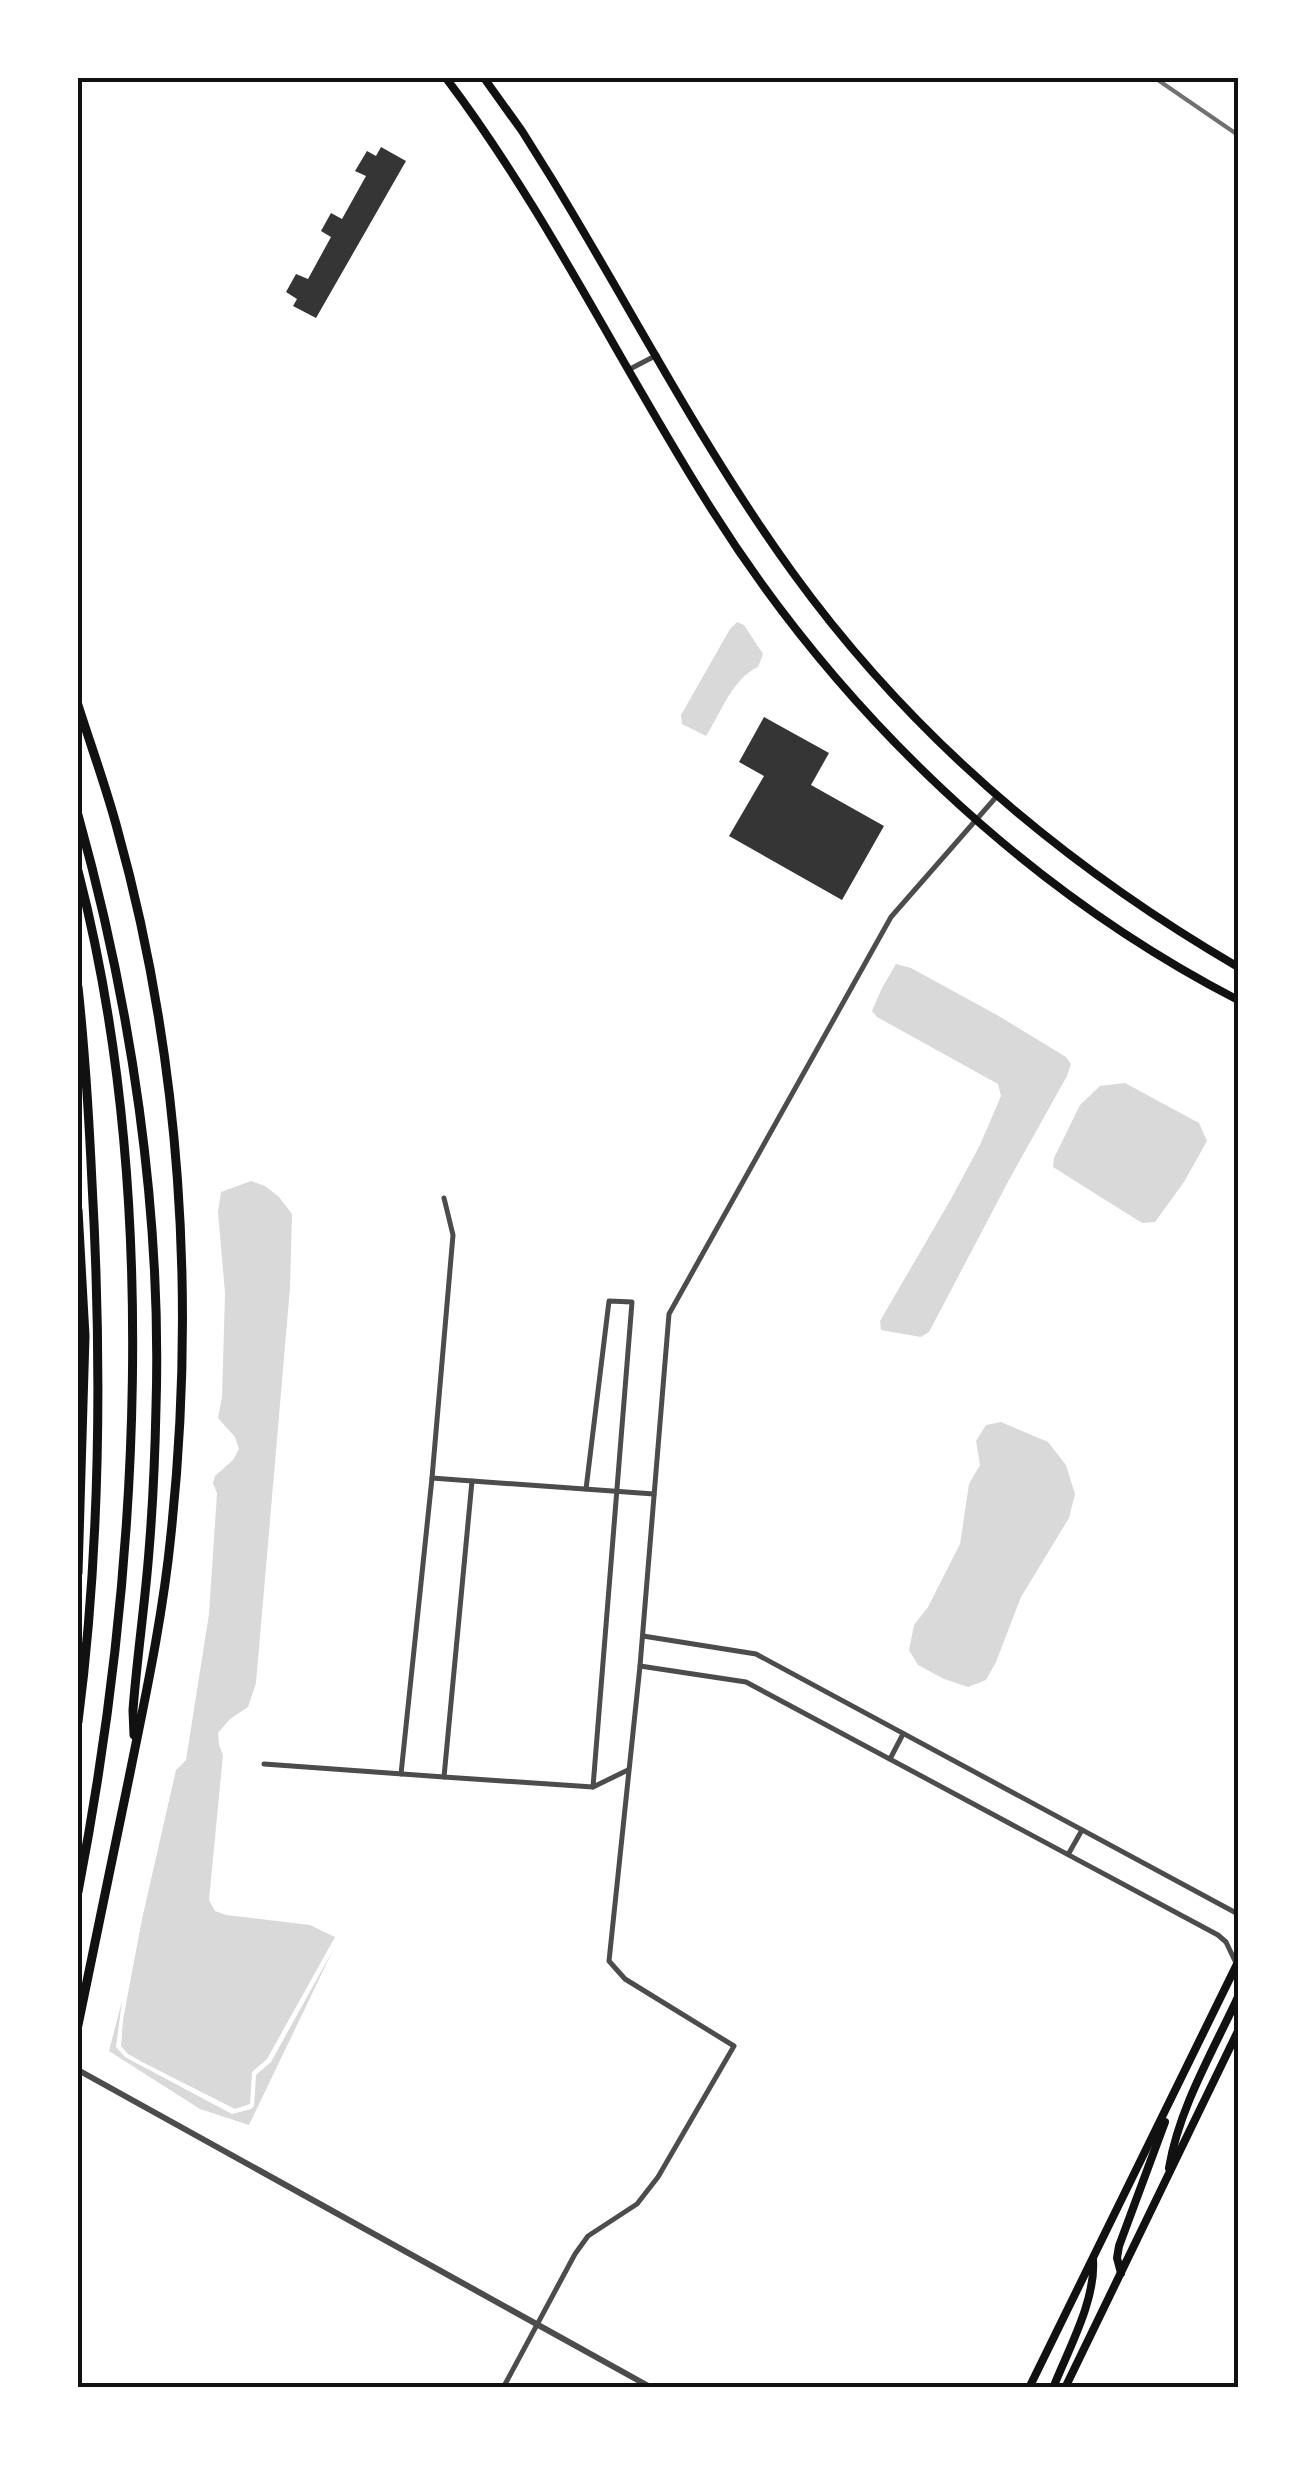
<svg xmlns="http://www.w3.org/2000/svg" width="1316" height="2465" font-family="'Public Sans',sans-serif">
	<style>
		.water { fill: #d9d9d9 }
		.building { fill: #353535 }
		.lines { fill: none; stroke-linecap: round; stroke-linejoin: round }
		.minor { stroke: #4c4c4c; stroke-width: 5 }
		.tertiary { stroke: #4c4c4c; stroke-width: 6 }
		.primary { stroke: #111; stroke-width: 8 }
		.motorway { stroke: #111; stroke-width: 9 }
		.rail { stroke: #707070; stroke-width: 4 }
		.neatline { fill: none; stroke: #111; stroke-width: 4 }
	</style>
	<rect width="100%" height="100%" fill="#fff"/>
	<g class="water">
		<path d="M 737,622 L 744,625 L 763,654 L 758,667 C 732,679 721,713 706,736 L 682,724 L 681,715 L 730,629 Z"/>
		<polygon points="896,964 911,968 997,1015 1066,1057 1071,1064 1067,1076 1010,1178 929,1332 921,1337 881,1330 880,1321 951,1199 980,1145 1001,1096 998,1084 877,1017 872,1011 882,988"/>
		<polygon points="1125,1083 1199,1123 1207,1141 1184,1182 1155,1222 1142,1223 1053,1167 1054,1158 1080,1105 1100,1086"/>
		<polygon points="251,1181 265,1186 279,1197 292,1214 290,1288 256,1683 248,1707 230,1719 218,1733 219,1745 223,1755 209,1900 215,1911 226,1915 310,1925 335,1937 267,2059 252,2072 250,2104 235,2109 146,2064 128,2054 121,2046 123,2020 142,1919 176,1770 186,1760 209,1614 217,1493 213,1483 215,1476 233,1460 239,1449 235,1437 218,1418 222,1397 225,1293 218,1212 221,1192"/>
		<polygon points="1001,1422 1048,1442 1066,1465 1075,1494 1069,1518 1021,1597 996,1662 986,1680 968,1687 944,1679 918,1665 909,1650 914,1625 928,1607 960,1544 969,1484 980,1465 976,1441 986,1425"/>
		<polygon points="333,1950 249,2125 200,2109 109,2051 122,2001 116,2047 125,2057 232,2114 251,2109 254,2106 256,2075 271,2062"/>
	</g>
	<g class="building">
		<polygon points="381,147 406,161 316,318 293,306 297,299 286,292 296,274 308,279 331,237 321,231 331,213 342,219 366,176 355,171 367,151 376,156"/>
		<polygon points="764,717 829,753 811,785 884,826 842,900 729,836 764,776 739,762"/>
	</g>
	<g class="lines">
		<g class="minor">
			<polyline points="630,369 657,355"/>
			<polyline points="432,1478 453,1235 444,1198"/>
			<polyline points="586,1489 609,1301 632,1302 593,1787"/>
			<polyline points="643,1636 756,1654 1238,1914"/>
			<polyline points="640,1666 746,1682 1218,1935 1226,1942 1236,1963"/>
			<polyline points="890,1759 903,1734"/>
			<polyline points="264,1764 444,1777"/>
			<polyline points="628,1770 593,1787 444,1777 472,1481 654,1494"/>
			<polyline points="401,1774 432,1478 472,1481"/>
			<polyline points="1069,1853 1082,1830"/>
			<polyline points="503,2388 575,2254 588,2236 637,2204 658,2177 734,2046 625,1979 609,1961 640,1666 669,1314 891,917 997,796"/>
		</g>
		<polyline class="tertiary" points="78,2070 652,2388"/>
		<g class="primary">
			<path d="M 446,78 C 548,213 621,367 712,510 C 840,713 1025,890 1238,1000"/>
			<path d="M 484,78 L 522,131 L 552,179 C 632,310 703,449 793,573 C 911,736 1065,866 1238,967"/>
			<path d="M 1169,2168 C 1179,2108 1213,2051 1238,1997"/>
			<polyline points="1121,2273 1117,2258 1119,2246 1165,2122"/>
			<polyline points="1029,2388 1238,1962"/>
			<path d="M 1053,2388 C 1068,2350 1096,2300 1093,2260"/>
			<polyline points="1065,2388 1238,2031"/>
		</g>
		<g class="motorway">
			<path d="M 78,705 C 91,746 106,787 117,828 C 181,1057 196,1298 171,1534 C 163,1615 146,1694 130,1773 C 112,1857 95,1941 78,2025"/>
			<path d="M 78,815 C 131,1005 162,1210 156,1407 C 155,1455 153,1503 149,1551 C 145,1604 137,1657 133,1710 L 134,1735"/>
			<path d="M 78,871 C 161,1191 140,1570 78,1892"/>
			<path d="M 78,987 C 85,1052 89,1118 92,1183 C 102,1363 101,1544 78,1722"/>
			<polyline points="78,1210 85,1336 78,1573"/>
		</g>
		<polyline class="rail" points="1155,78 1238,135"/>
	</g>
	<rect width="1316" height="2465" fill="none" stroke="#ffffff" stroke-width="160"/>
	<rect x="80" y="80" width="1156" height="2305" class="neatline"/>
</svg>
